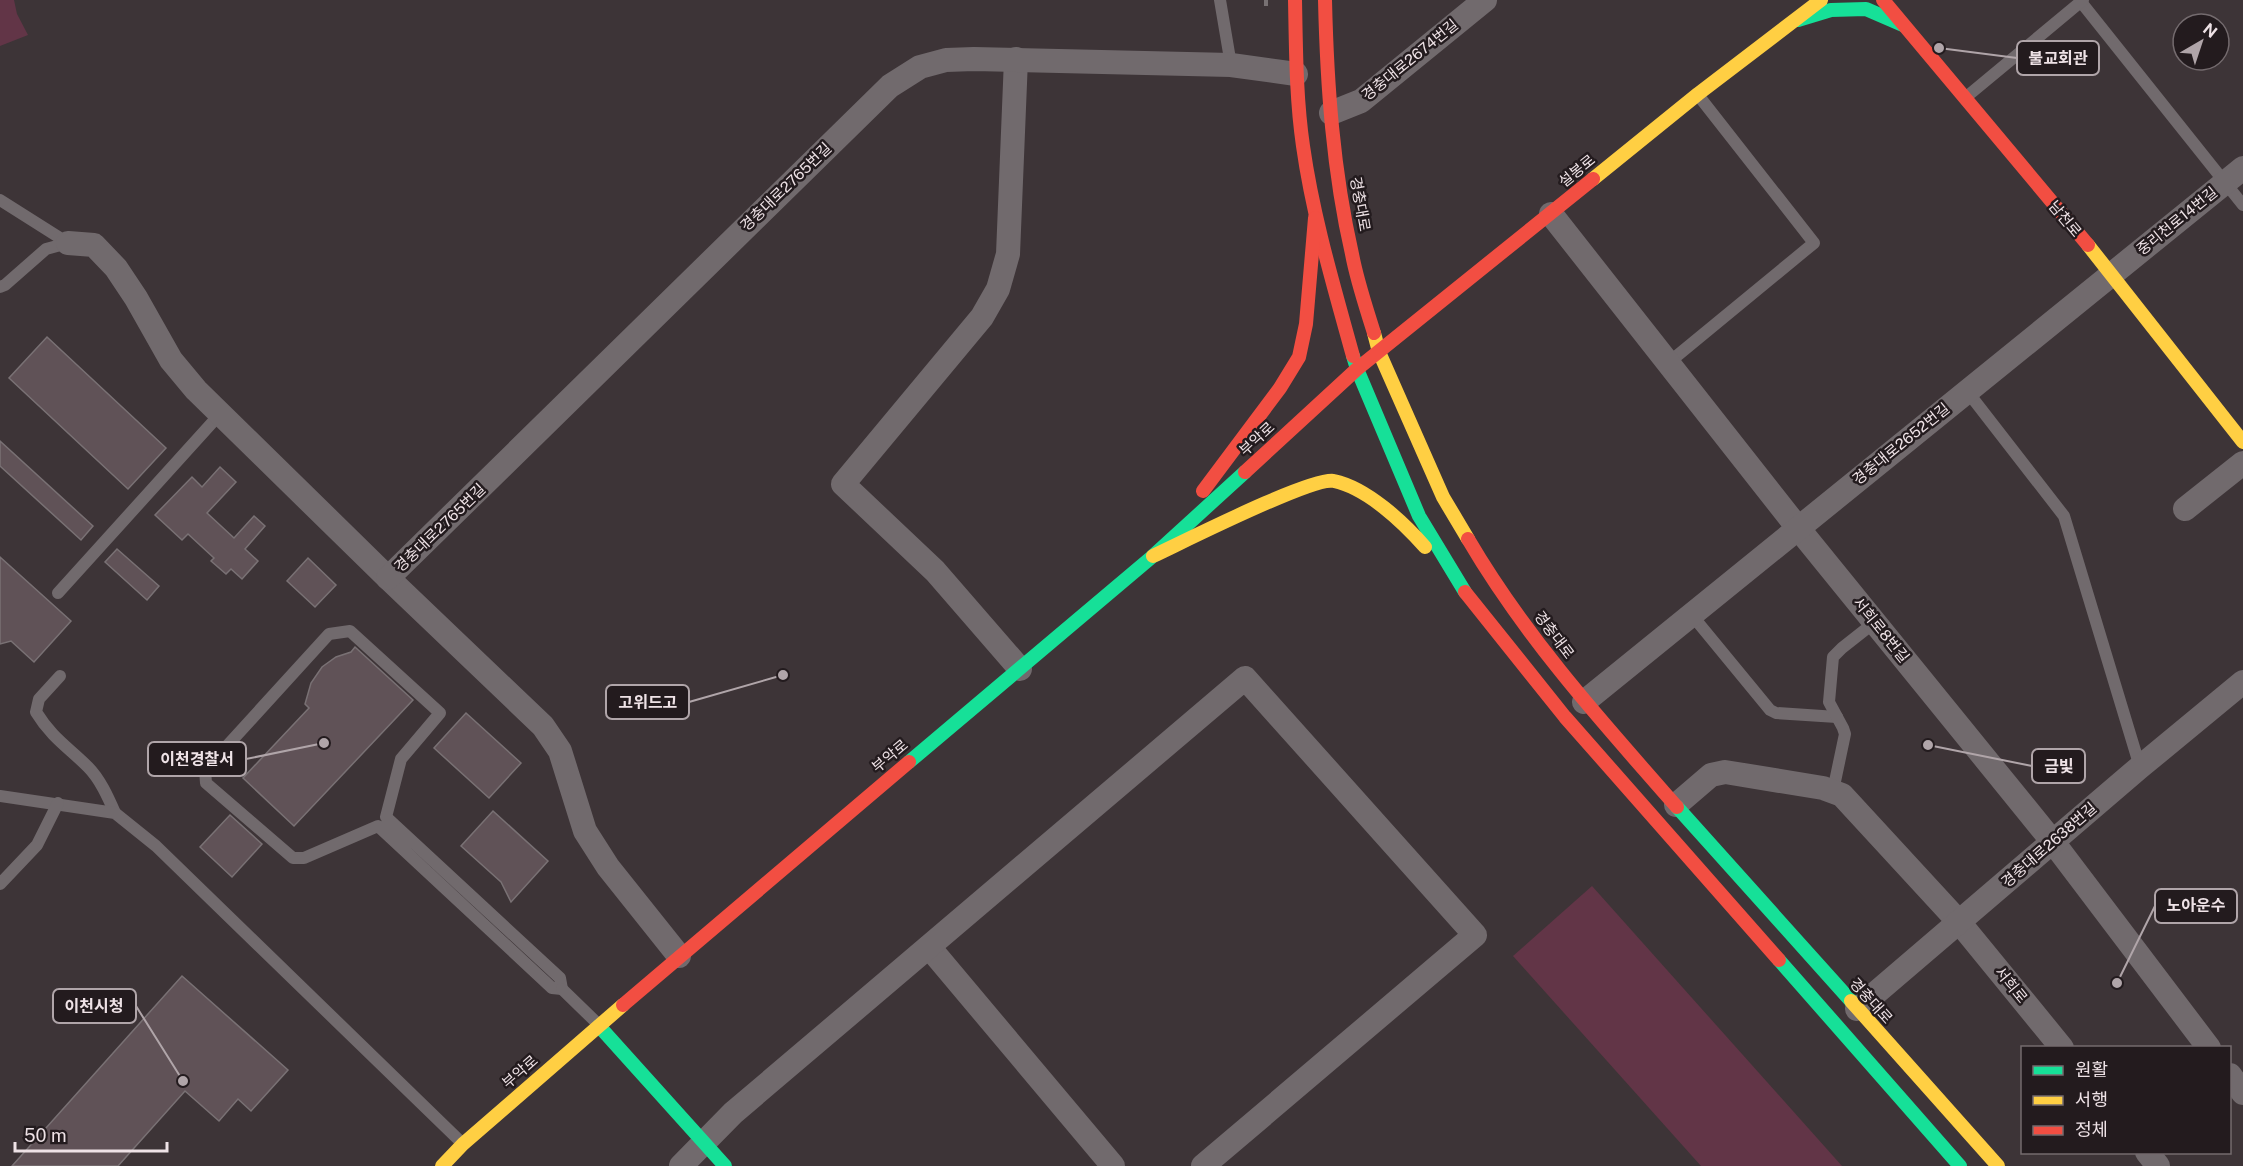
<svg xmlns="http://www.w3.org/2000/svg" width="2243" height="1166" font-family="'Public Sans','Noto Sans KR',sans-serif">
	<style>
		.green { fill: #623547 }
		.building { fill: #605257; stroke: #797174; stroke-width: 1.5 }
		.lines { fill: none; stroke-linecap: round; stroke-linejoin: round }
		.path { stroke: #787173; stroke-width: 4; stroke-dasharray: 6 3; stroke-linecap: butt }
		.lane { stroke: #716a6d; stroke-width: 12 }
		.street { stroke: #716a6d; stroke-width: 24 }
		.fast { stroke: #16e098; stroke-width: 14 }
		.slow { stroke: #ffcf43; stroke-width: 14 }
		.jam { stroke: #f24e42; stroke-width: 14 }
		.labels { text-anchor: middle; stroke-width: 5; stroke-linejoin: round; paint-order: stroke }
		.street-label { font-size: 15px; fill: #eee2e6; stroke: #231b1e }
		.leader { fill: none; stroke: #b0a5a9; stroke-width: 2 }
		.callout-dot { fill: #b0a5a9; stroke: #231b1e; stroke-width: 2 }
		.callout { fill: #231b1e; stroke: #b0a5a9; stroke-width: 2 }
		.callout-label { font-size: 16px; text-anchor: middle; font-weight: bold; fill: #eee2e6 }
	</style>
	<rect width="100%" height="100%" fill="#3d3437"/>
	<g class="green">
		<polygon points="0,0 14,0 17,14 28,35 0,46"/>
		<polygon points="1592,886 1842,1166 1701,1166 1513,956"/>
	</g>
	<g class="building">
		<polygon points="47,337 166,448 128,489 9,378"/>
		<polygon points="0,441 93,526 81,540 0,466"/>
		<polygon points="220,467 236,482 207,513 234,538 254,516 265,526 245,549 258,561 242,579 231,569 226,574 211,561 214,558 188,534 182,540 155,515 192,477 202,487"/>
		<polygon points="117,549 159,586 147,600 105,562"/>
		<polygon points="0,557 71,621 34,662 11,641 0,644"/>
		<polygon points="308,558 336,585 315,607 287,581"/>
		<polygon points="355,647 413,700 294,826 243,778 309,708 305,704 311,683 322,667 336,657 351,652"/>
		<polygon points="466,713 521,763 489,798 434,748"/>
		<polygon points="493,811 548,861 511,902 501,882 461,846"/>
		<polygon points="230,815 262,844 232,877 200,847"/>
		<polygon points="182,976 288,1070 251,1111 238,1099 219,1121 185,1091 118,1166 12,1166"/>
	</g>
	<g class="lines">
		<polyline class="path" points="1266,0 1266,7"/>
		<g class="lane">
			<polyline points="1220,0 1231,65"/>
			<polyline points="2081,2 2243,205"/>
			<polyline points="1965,98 2083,0"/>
			<polyline points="0,200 68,243"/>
			<polyline points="0,287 5,285 46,249 68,243"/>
			<polyline points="1667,364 1814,243 1698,95"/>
			<polyline points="1967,391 2064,516 2140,767"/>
			<polyline points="58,593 220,414"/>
			<polyline points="1691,614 1770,710 1776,713 1837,717"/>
			<polygon points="350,631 440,713 401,759 386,817 560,978 562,989 552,988 378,826 304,858 293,858 206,783 205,770 329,634"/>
			<path d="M 60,676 L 39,699 L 36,712 C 52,738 68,747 88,767 C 100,779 108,797 115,813"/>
			<polyline points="1833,791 1845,734 1843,728 1829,702 1833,657 1842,648 1875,622"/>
			<polyline points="0,796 115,813 156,846 462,1143"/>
			<polyline points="0,884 37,845 58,803"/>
			<polyline points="562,989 598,1024"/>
		</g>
		<g class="street">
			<polyline points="1016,59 1008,254 998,289 982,317 843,484 935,571 1020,669"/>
			<polyline points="1331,113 1361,101 1485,0"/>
			<polyline points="1551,214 1798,528 2053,842 2209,1048"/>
			<polyline points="68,243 94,245 116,268 136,298 171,360 196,390 388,578 543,726 560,751 585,831 608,867 679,956"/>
			<polyline points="2185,509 2243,463"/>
			<polyline points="388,578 890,86 920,67 946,60 974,59 1231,65 1296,74"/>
			<polyline points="1584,702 2243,168"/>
			<polyline points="1676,805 1711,775 1725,772 1823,788 1842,795 1959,922 2062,1048"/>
			<polyline points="929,947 1113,1166"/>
			<polyline points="1857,1009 2140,767 2243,682"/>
			<polyline points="2230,1075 2243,1093"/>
			<polyline points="2147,1152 2158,1166"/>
			<polyline points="681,1166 733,1113 1245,678 1475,935 1203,1166"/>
		</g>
		<g class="fast">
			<polyline points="1798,20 1831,10 1866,9 1903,25"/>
			<polyline points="1353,356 1357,369 1419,516 1465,592"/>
			<polyline points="909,762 1153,556 1245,472"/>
			<polyline points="1677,807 1851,1001"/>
			<polyline points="1779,960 1960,1166"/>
			<polyline points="599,1026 725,1166"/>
		</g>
		<g class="slow">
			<polyline points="1593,179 1698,94 1821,0"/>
			<polyline points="2088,245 2243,442"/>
			<polyline points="1374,333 1379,352 1443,497 1468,539"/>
			<path d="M 1153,556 C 1181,543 1313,476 1334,481 C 1367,488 1403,522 1425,547"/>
			<polyline points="1851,1001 1998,1166"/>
			<polyline points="442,1166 463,1144 623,1005"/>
		</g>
		<g class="jam">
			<path d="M 1295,0 C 1296,49 1296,98 1303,146 C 1313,217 1334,287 1353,356"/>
			<path d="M 1325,0 C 1327,85 1333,171 1352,254 C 1357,281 1366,307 1374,333"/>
			<polyline points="1883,0 2088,245"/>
			<polyline points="1245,472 1357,369 1593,179"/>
			<polyline points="1203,491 1280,388 1299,357 1306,324 1315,218"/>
			<path d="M 1468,539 C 1526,638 1602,722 1677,807"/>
			<polyline points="1465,592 1565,717 1779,960"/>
			<polyline points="623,1005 909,762"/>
		</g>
	</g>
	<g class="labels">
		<g class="street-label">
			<text transform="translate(1410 60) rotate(-39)" y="5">경충대로2674번길</text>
			<text transform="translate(1577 171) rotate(-39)" y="5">설봉로</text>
			<text transform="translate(786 187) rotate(-44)" y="5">경충대로2765번길</text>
			<text transform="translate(1360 204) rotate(80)" y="5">경충대로</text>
			<text transform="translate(2065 219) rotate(50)" y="5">남천로</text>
			<text transform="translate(2177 221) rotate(-39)" y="5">중리천로14번길</text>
			<text transform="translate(1257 439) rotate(-43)" y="5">부악로</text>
			<text transform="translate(1901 444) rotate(-39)" y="5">경충대로2652번길</text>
			<text transform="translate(440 528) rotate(-44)" y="5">경충대로2765번길</text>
			<text transform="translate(1881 630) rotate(51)" y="5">서희로8번길</text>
			<text transform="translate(1554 635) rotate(53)" y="5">경충대로</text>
			<text transform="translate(890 756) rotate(-40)" y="5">부악로</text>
			<text transform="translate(2049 845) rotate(-41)" y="5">경충대로2638번길</text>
			<text transform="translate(2011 985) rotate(51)" y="5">서희로</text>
			<text transform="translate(1871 1001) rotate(48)" y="5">경충대로</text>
			<text transform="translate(520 1072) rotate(-41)" y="5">부악로</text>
		</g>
	</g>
	<path class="leader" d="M1939 48L2017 58M783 675L689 702M324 743L246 759M1928 745L2032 766M2117 983L2155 906M183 1081L136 1006"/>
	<g class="callout-dot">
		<circle cx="1939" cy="48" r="6"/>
		<circle cx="783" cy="675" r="6"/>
		<circle cx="324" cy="743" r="6"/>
		<circle cx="1928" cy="745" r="6"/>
		<circle cx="2117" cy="983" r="6"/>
		<circle cx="183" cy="1081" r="6"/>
	</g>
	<g class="callout">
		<rect x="2017" y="41" width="82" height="34" rx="6"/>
		<rect x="606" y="685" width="83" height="34" rx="6"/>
		<rect x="148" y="742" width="98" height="34" rx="6"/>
		<rect x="2032" y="749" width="53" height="34" rx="6"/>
		<rect x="2155" y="889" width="82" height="34" rx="6"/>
		<rect x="53" y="989" width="83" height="34" rx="6"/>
	</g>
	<g class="callout-label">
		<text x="2058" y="64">불교회관</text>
		<text x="648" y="708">고위드고</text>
		<text x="197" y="765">이천경찰서</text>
		<text x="2059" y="772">금빛</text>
		<text x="2196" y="911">노아운수</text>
		<text x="94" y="1012">이천시청</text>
	</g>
	<rect x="2021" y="1046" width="210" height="108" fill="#231b1e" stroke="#746b6e" stroke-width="1.5"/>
	<rect x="2033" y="1066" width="30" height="9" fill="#16e098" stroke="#746b6e" stroke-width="1.5"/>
	<text x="2075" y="1076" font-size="18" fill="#eee2e6">원활</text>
	<rect x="2033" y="1096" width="30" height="9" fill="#ffcf43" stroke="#746b6e" stroke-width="1.5"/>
	<text x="2075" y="1106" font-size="18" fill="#eee2e6">서행</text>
	<rect x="2033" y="1126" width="30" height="9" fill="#f24e42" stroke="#746b6e" stroke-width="1.5"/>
	<text x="2075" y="1136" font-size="18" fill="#eee2e6">정체</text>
	<g transform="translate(2201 42) rotate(39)"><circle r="28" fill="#231b1e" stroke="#746b6e" stroke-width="1.5"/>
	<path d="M0-4.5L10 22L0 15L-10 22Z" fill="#b0a5a9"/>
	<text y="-9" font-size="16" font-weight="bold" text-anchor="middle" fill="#eee2e6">N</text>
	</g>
	<path d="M15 1142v9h152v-9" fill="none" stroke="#eee2e6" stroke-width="3"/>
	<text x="24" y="1142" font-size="18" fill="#eee2e6" stroke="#231b1e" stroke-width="4.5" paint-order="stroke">50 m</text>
</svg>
